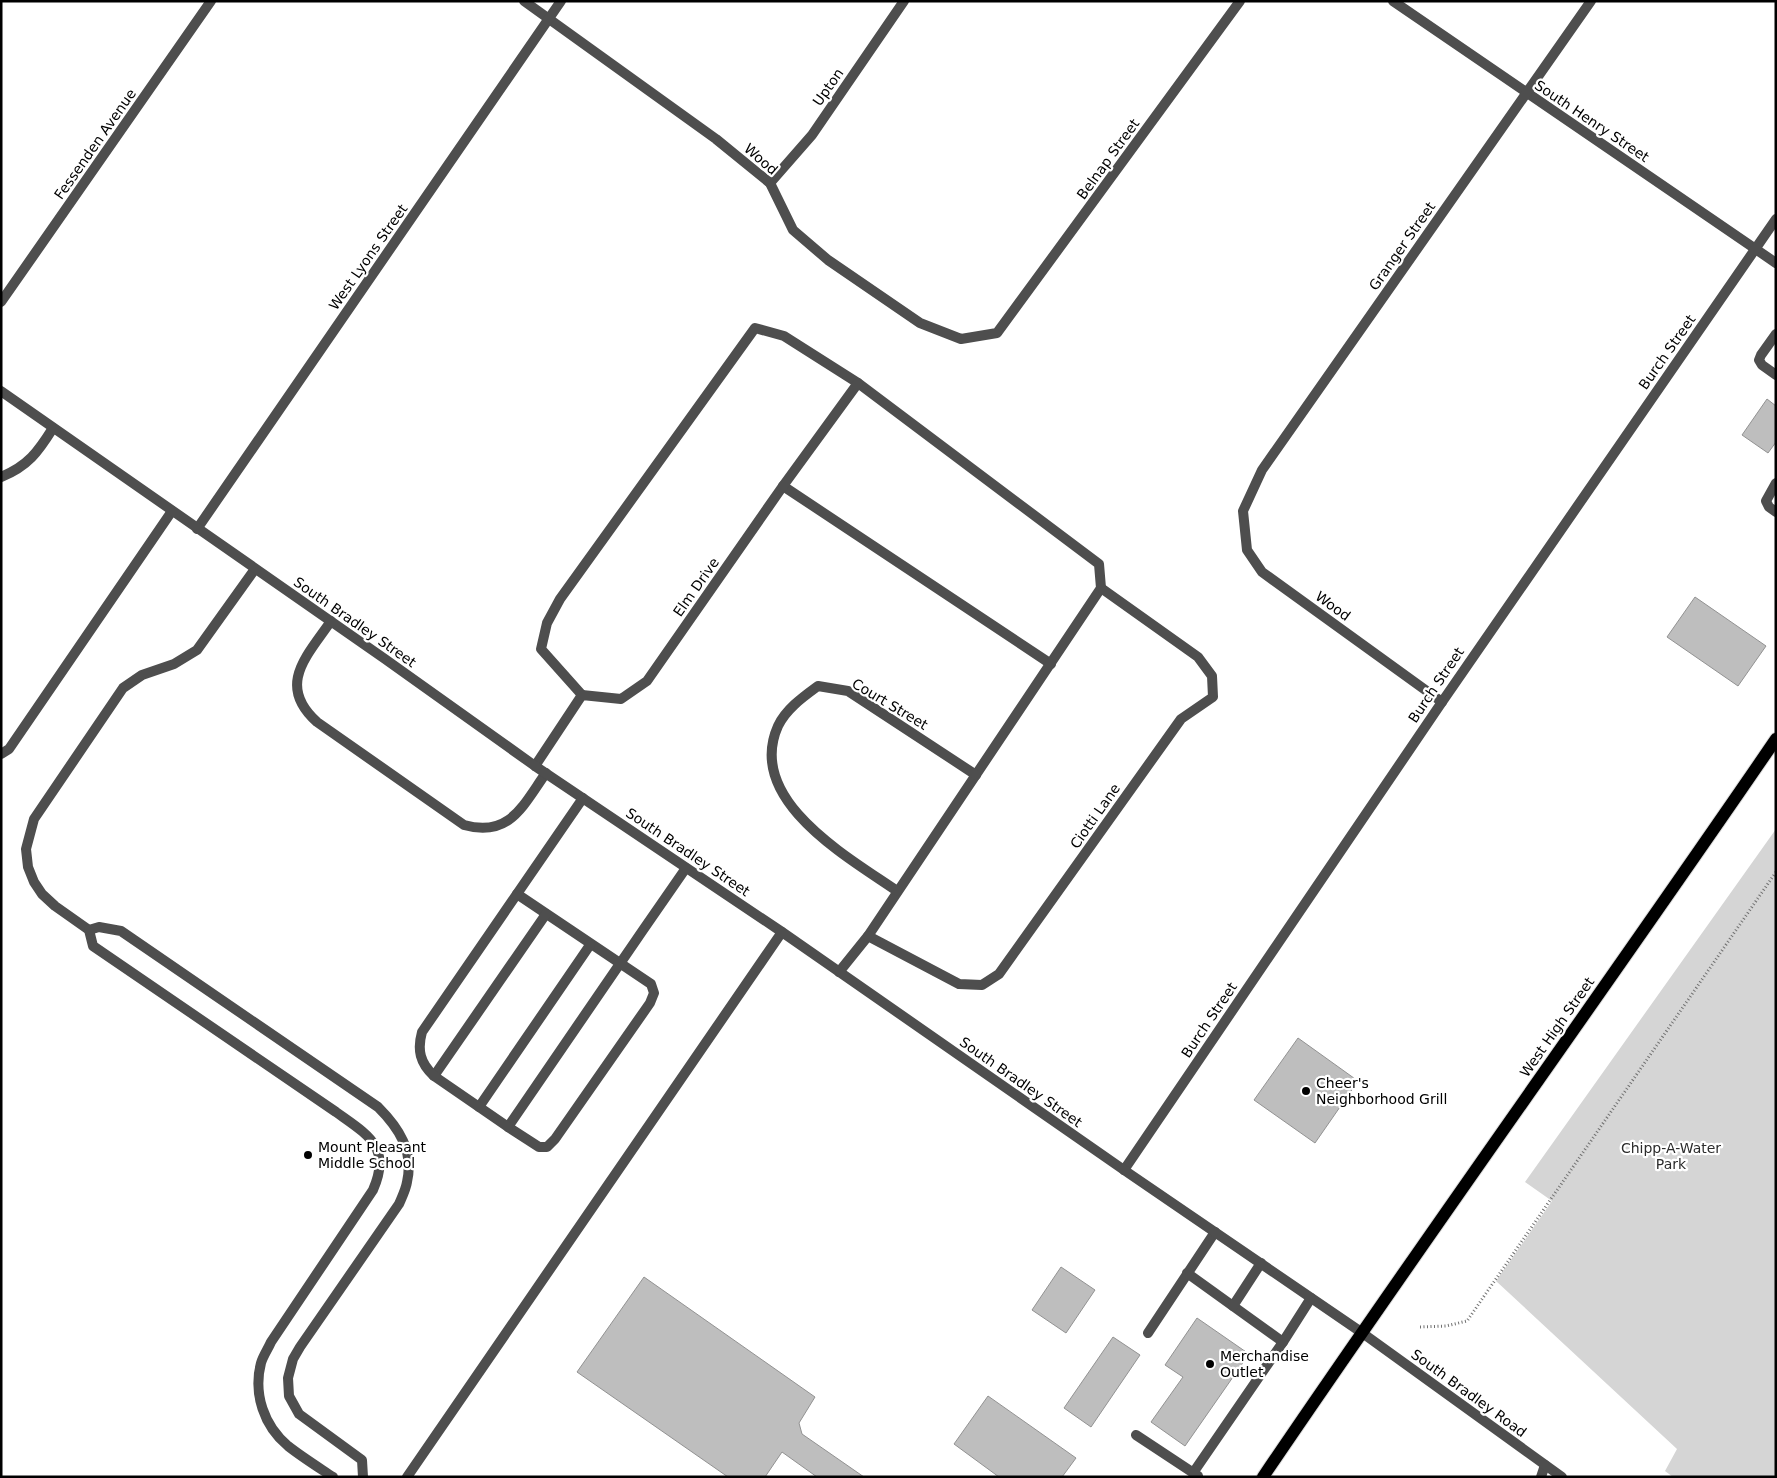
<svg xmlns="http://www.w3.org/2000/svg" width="1777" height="1478" font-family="'DejaVu Sans',sans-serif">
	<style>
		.green { fill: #d5d5d5 }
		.building { fill: #bebebe; stroke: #929292 }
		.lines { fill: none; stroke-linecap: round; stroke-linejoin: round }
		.primary-casing { stroke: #dbdbdb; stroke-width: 14 }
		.path { stroke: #707070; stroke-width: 3; stroke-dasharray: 1 2.5; stroke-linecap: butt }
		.service { stroke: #4e4e4e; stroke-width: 10 }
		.minor { stroke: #4e4e4e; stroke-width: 10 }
		.tertiary { stroke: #4e4e4e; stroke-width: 10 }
		.primary { stroke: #000; stroke-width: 12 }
		.poi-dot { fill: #000; stroke: #fff; stroke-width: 2 }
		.labels { text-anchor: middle; stroke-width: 4.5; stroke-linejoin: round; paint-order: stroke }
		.street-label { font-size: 14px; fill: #000; stroke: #fff }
		.poi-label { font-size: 14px; fill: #000; stroke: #fff; text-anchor: start }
		.park-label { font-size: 14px; fill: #2c2c2c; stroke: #fff }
	</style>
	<rect width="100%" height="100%" fill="#fff"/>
	<polygon class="green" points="1776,829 1776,1477 1673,1477 1665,1471 1677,1449 1496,1281 1552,1201 1525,1182"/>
	<g class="building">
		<polygon points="1767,399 1776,406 1776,442 1768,453 1742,435"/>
		<polygon points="1695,597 1766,646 1738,686 1667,637"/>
		<polygon points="1298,1038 1358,1081 1315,1143 1254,1100"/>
		<polygon points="1061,1267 1095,1290 1066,1333 1032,1310"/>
		<polygon points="644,1277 815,1397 799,1423 802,1434 864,1477 817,1477 782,1452 765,1477 728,1477 577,1372"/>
		<polygon points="1197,1318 1249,1354 1185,1446 1151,1422 1183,1377 1165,1365"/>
		<polygon points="1113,1337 1140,1355 1091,1427 1064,1408"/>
		<polygon points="988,1396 1076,1458 1062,1477 999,1477 954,1444"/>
	</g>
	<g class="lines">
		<g class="primary-casing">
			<path id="primary" d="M 1263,1477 C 1431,1229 1607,986 1776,739"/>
		</g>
		<polyline class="path" points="1420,1327 1446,1326 1467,1321 1776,872"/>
		<g class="service">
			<polyline points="1776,334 1761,355 1759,360 1762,365 1776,375"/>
			<path d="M 1,477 C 28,466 38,452 53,428"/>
			<polyline points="1776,483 1766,501 1769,507 1776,512"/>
			<path d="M 255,569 L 197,650 L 174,664 L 142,675 L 123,688 L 34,819 L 26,849 L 28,867 L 34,882 L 42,894 L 55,906 L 89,930 L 93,946 L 336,1112 C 368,1135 392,1147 373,1190 L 271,1342 C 268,1349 263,1356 261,1363 C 253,1394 264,1426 288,1446 C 302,1457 318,1467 333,1477"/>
			<path d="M 331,621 C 307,656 276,685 317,722 L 464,825 C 510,838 523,805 546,773"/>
			<polyline points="1,754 9,749 172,511"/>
			<path d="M 517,894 L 651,984 L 654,993 L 650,1003 L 555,1139 L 547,1147 L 539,1147 L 508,1127 C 567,1041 626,954 686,868"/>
			<path d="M 89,930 L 99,927 L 121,931 L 378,1107 C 399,1128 414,1151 407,1182 C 406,1189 402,1197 399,1204 L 300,1347 L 293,1359 L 288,1378 L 289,1396 L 299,1414 L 362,1460 L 363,1477"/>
			<polyline points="434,1076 546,914"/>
			<polyline points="479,1107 590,945"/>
			<path d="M 508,1127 L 434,1076 C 420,1063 417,1050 422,1032 L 583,798"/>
			<polyline points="1187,1273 1283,1342 1193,1473"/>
			<polyline points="1233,1306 1261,1263"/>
			<polyline points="1148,1333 1215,1232"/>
			<polyline points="1283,1342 1311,1298"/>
			<polyline points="1136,1435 1198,1476"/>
			<polyline points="1541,1477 1545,1465"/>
		</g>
		<g class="minor">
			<polyline points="524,1 716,139 770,183 793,230 828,260 920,323 961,339 997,333 1240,1"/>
			<polyline points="1393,1 1776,263"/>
			<polyline points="770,183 812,135 904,1"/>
			<polyline points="1,302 211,1"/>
			<polyline points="783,486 1051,664"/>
			<polyline points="197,529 561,1"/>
			<polyline points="582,695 541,649 547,623 560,599 755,328 784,336 858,383 1099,564 1101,588 868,936 839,972"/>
			<polyline points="1442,702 1262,572 1247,550 1243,511 1262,470 1591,1"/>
			<polyline points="535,766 582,695 621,699 647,681 783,486 858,383"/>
			<path d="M 897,891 C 848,857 745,800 778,726 C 786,709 803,697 818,686 L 848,691 L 976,775"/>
			<polyline points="868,936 959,984 982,985 999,974 1181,719 1213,697 1212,676 1198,657 1101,588"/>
			<polyline points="1124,1170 1442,702 1776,219"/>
			<polyline points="1361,1332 1562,1477"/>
			<polyline points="407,1477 782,932"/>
		</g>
		<polyline class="tertiary" points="1,391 385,659 535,766 782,932 1124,1170 1361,1332"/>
		<use href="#primary" class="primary"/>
	</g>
	<g class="poi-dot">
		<circle cx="1306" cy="1091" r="5"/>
		<circle cx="308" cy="1155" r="5"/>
		<circle cx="1210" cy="1364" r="5"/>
	</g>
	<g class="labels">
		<g class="street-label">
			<text transform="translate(828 87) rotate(-55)" y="5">Upton</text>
			<text transform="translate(1592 121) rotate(34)" y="5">South Henry Street</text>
			<text transform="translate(95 144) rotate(-55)" y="5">Fessenden Avenue</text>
			<text transform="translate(761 159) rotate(41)" y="5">Wood</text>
			<text transform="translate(1108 159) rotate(-54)" y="5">Belnap Street</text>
			<text transform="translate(1402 246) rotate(-55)" y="5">Granger Street</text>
			<text transform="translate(368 257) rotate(-55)" y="5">West Lyons Street</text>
			<text transform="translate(1667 352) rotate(-55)" y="5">Burch Street</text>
			<text transform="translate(696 587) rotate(-55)" y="5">Elm Drive</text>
			<text transform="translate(1333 606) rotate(36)" y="5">Wood</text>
			<text transform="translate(355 622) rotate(35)" y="5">South Bradley Street</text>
			<text transform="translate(1436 685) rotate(-56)" y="5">Burch Street</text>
			<text transform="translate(890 704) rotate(31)" y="5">Court Street</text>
			<text transform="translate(1095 816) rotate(-55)" y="5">Ciotti Lane</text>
			<text transform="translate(688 852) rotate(34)" y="5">South Bradley Street</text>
			<text transform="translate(1209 1020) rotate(-56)" y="5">Burch Street</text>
			<text transform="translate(1557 1027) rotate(-55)" y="5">West High Street</text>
			<text transform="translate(1021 1082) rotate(35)" y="5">South Bradley Street</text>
			<text transform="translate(1469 1393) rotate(36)" y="5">South Bradley Road</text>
		</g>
		<g class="poi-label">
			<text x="1316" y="1088">Cheer's<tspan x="1316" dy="16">Neighborhood Grill</tspan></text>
			<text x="318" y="1152">Mount Pleasant<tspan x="318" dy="16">Middle School</tspan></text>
			<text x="1220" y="1361">Merchandise<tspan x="1220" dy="16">Outlet</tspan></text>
		</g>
		<g class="park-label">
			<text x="1671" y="1153">Chipp-A-Water<tspan x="1671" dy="16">Park</tspan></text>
		</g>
	</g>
	<rect width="1777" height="1478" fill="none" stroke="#000000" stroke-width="5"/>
</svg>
